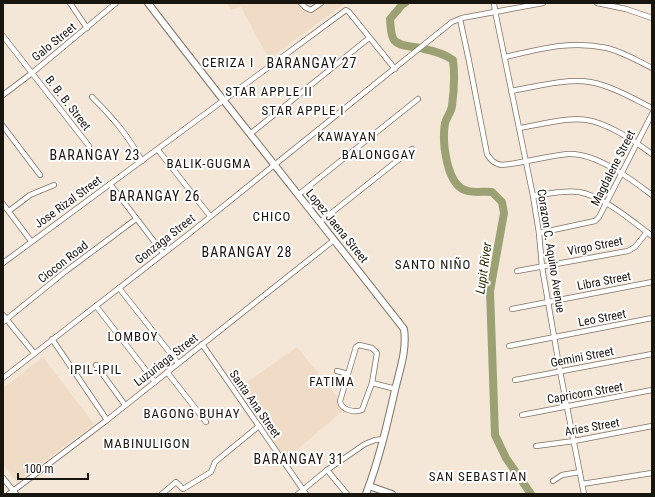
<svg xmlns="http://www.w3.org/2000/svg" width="655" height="497" font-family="'Roboto Condensed',sans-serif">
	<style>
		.built { fill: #efdbc6 }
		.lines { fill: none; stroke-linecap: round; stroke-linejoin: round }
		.river { stroke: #9ca173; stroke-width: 8 }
		.minor-casing { stroke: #7e7264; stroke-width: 6 }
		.major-casing { stroke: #7e7264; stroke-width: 8 }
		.minor { stroke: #fff; stroke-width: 4.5 }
		.major { stroke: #fff; stroke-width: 6 }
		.labels { text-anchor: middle; stroke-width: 4; stroke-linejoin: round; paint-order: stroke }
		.street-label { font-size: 12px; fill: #18140e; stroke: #fff }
		.neighbourhood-label { font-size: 13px; letter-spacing: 1px; fill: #18140e; stroke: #fff }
		.water-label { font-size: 13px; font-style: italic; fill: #2c2e08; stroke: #fff }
		.quarter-label { font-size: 14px; letter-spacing: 1px; fill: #18140e; stroke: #fff }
	</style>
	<rect width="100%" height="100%" fill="#f5e7d8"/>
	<g class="built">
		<polygon points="227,3 345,3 269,59 241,7 231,10"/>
		<polygon points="297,347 346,408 285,460 236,390"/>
		<polygon points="43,357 94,424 17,482 3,464 3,388"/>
	</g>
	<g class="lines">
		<path class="river" d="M 405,3 L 402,5 L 390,19 C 391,26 390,34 394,40 C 401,48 415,46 424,49 C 435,51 444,54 453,60 C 455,75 454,91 452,106 C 451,112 447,117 445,123 C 442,141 446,187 468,191 C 475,193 485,191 492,192 L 502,202 L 504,213 L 490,291 L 495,435 L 506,458 L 531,494"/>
		<g class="minor-casing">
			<g id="minor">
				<polyline points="70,3 87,28"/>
				<polyline points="301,3 306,8 311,10 321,3"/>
				<polyline points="494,3 495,11 533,196 539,233 542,267 560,371 584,494"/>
				<polyline points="597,3 626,9 652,18"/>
				<path d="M 460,19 L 469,61 L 487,154 C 491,160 494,164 502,165 C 524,163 546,156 568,154 C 595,152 631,179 652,195"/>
				<polyline points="3,36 89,146"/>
				<path d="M 505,57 C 540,49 570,40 607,48 C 623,52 638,61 652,68"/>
				<path d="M 511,91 C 534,87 568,78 590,82 C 612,86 632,98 652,108"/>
				<polyline points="3,95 32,73 116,3"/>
				<path d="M 92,97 C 113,118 127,134 142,161"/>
				<polyline points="3,126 40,175"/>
				<path d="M 519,128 C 539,125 567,117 587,120 C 607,123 635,141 652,154"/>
				<polyline points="250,134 369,38"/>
				<polyline points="158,150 210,216"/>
				<polyline points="110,184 163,253"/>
				<polyline points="298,195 418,99"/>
				<path d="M 533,196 C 547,194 564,190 579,192 C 603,196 632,221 652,236"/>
				<polyline points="3,204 31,241"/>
				<polyline points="9,211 30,195 54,185"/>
				<polyline points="320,222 412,149"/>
				<polyline points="539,233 595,221 599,217 652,114"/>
				<polyline points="3,263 346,10 349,12 395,69"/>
				<polyline points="517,271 628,251 635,247 647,232"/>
				<polyline points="119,288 178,363"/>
				<polyline points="96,306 155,382"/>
				<polyline points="512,309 652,282"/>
				<polyline points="3,315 34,353"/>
				<polyline points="3,322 66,271 136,219"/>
				<polyline points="52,339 107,420"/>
				<polyline points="202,344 306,494"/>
				<polyline points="509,346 652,318"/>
				<polyline points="96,365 125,405"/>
				<path d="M 337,371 L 348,374 L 340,401 C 341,410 354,413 362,410 L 372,383 L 396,389"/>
				<polyline points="167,372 206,422"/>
				<polyline points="348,374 356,347 359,345 372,348 377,353 372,383"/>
				<polyline points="3,378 190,233 452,22 462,18 543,3"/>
				<polyline points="515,380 652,354"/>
				<polyline points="522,415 652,390"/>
				<polyline points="536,446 574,441 652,426"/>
				<polyline points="327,470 347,494"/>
				<polyline points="3,478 16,494"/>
				<polyline points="553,481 562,475 580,472"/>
				<polyline points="582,484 652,473"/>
				<polyline points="9,494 107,420 334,240"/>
				<polyline points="162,494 176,482 183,489 211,472 215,462 259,426"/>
				<polyline points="298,494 327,470 365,444 375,440 384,439"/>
			</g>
		</g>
		<g class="major-casing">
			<g id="major">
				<path d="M 148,3 C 232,113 319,220 404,329 C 407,350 400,369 395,390 C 387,425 379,460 366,494"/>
				<polyline points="369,486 392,494"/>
			</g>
		</g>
		<use href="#minor" class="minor"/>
		<use href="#major" class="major"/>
	</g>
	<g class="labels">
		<g class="street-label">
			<text transform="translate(54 42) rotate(-39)" y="4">Galo Street</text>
			<text transform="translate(68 103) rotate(52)" y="4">B. B. B. Street</text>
			<text transform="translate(613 168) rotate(-63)" y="4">Magdalene Street</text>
			<text transform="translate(68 202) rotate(-36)" y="4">Jose Rizal Street</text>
			<text transform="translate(337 226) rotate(51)" y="4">Lopez Jaena Street</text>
			<text transform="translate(165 239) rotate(-38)" y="4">Gonzaga Street</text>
			<text transform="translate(595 246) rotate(-11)" y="4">Virgo Street</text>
			<text transform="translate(551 251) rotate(81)" y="4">Corazon C. Aquino Avenue</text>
			<text transform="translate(63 262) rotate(-38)" y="4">Ciocon Road</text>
			<text transform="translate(604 281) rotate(-11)" y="4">Libra Street</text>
			<text transform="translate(602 318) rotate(-11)" y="4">Leo Street</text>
			<text transform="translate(582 357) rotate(-11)" y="4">Gemini Street</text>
			<text transform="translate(166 360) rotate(-38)" y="4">Luzuriaga Street</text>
			<text transform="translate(585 393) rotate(-10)" y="4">Capricorn Street</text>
			<text transform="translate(255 404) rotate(55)" y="4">Santa Ana Street</text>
			<text transform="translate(592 427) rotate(-10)" y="4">Aries Street</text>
		</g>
		<g class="neighbourhood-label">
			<text x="228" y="67">CERIZA I</text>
			<text x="269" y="96">STAR APPLE II</text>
			<text x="303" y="115">STAR APPLE I</text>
			<text x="347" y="141">KAWAYAN</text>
			<text x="379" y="159">BALONGGAY</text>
			<text x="209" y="168">BALIK-GUGMA</text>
			<text x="272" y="221">CHICO</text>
			<text x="433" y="269">SANTO NIÑO</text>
			<text x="133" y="341">LOMBOY</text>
			<text x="96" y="374">IPIL-IPIL</text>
			<text x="332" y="386">FATIMA</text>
			<text x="192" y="418">BAGONG BUHAY</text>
			<text x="147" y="448">MABINULIGON</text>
			<text x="478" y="481">SAN SEBASTIAN</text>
		</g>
		<g class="water-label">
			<text transform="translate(483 268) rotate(-82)" y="5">Lupit River</text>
		</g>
		<g class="quarter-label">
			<text x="312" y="68">BARANGAY 27</text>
			<text x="95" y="160">BARANGAY 23</text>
			<text x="155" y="201">BARANGAY 26</text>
			<text x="247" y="257">BARANGAY 28</text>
			<text x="299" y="464">BARANGAY 31</text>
		</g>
	</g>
	<rect width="655" height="497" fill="none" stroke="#18140e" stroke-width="8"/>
	<path d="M18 473v6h70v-6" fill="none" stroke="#18140e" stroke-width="2"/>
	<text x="24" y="473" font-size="12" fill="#18140e" stroke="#ffffff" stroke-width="3" paint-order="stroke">100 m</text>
</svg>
